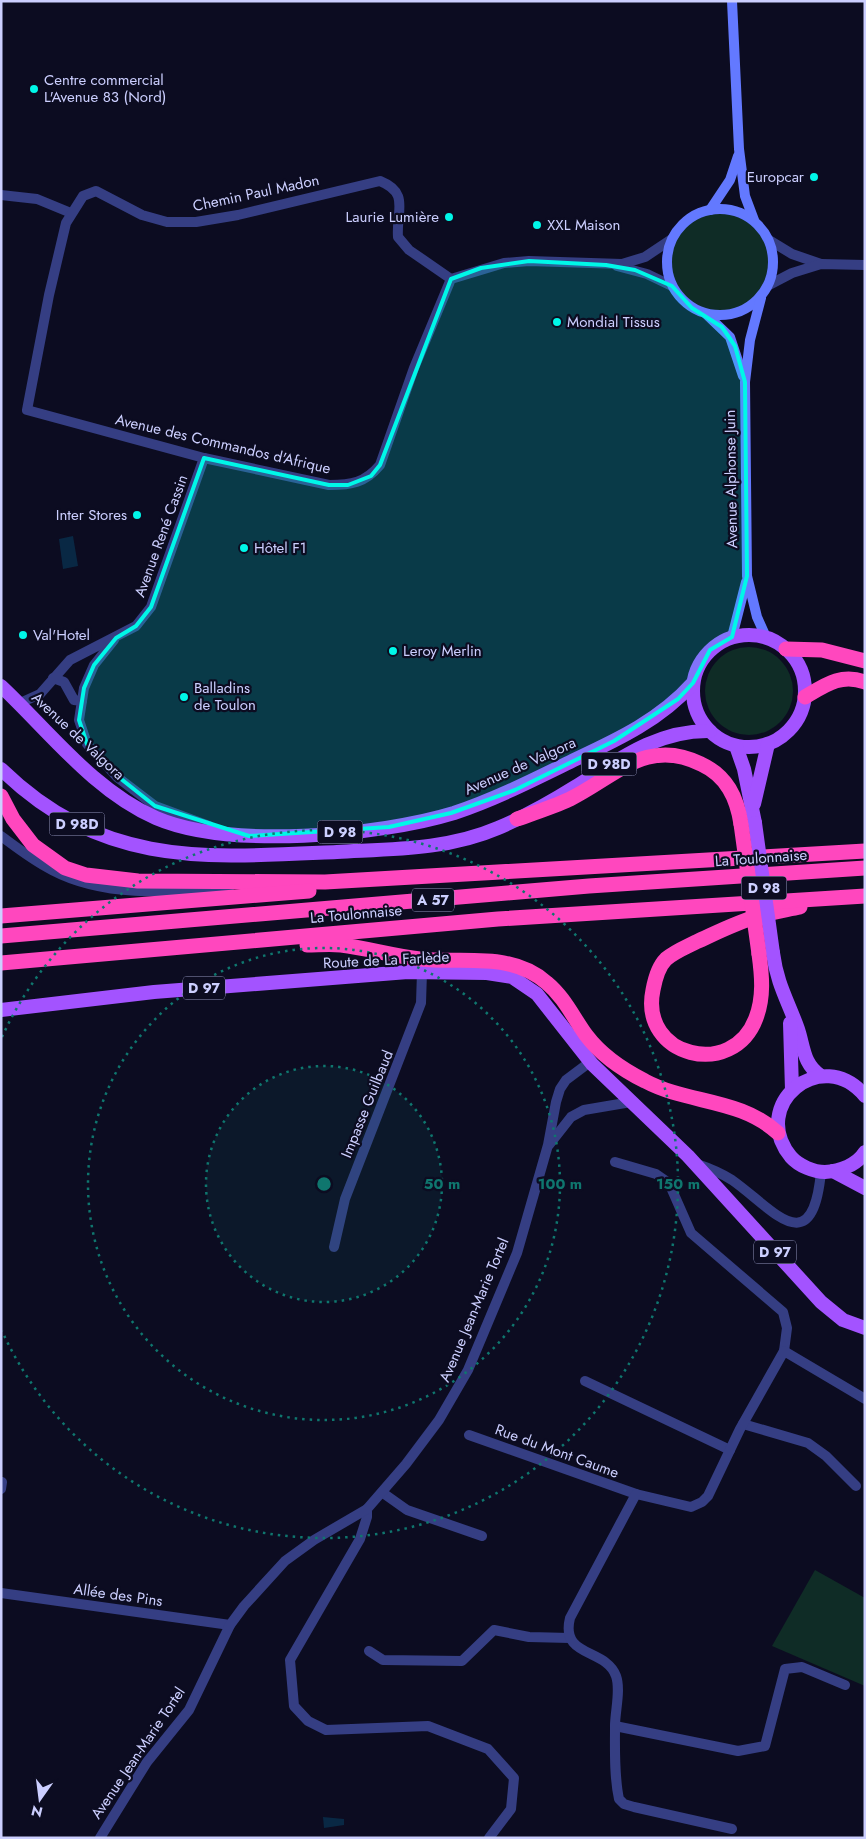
<svg xmlns="http://www.w3.org/2000/svg" width="866" height="1839" font-family="Jost,sans-serif">
	<style>
		.green { fill: #0f2c26 }
		.water { fill: #092844 }
		.lines { fill: none; stroke-linecap: round; stroke-linejoin: round }
		.minor { stroke: #353e83; stroke-width: 10 }
		.secondary { stroke: #6379ff; stroke-width: 10 }
		.primary { stroke: #a353ff; stroke-width: 14 }
		.motorway { stroke: #ff47be; stroke-width: 15 }
		.primary-bridge { stroke: #a353ff; stroke-width: 14 }
		.motorway-bridge { stroke: #ff47be; stroke-width: 15 }
		.marked { fill: #00f7e8; fill-opacity: 0.2; stroke: #00f7e8; stroke-width: 4; stroke-linejoin: round }
		.ring { fill: none; stroke: #0f766e; stroke-width: 2.5; stroke-dasharray: 2.5 5 }
		.poi-dot { fill: #00f7e8; stroke: #0c0c21; stroke-width: 2 }
		.labels { text-anchor: middle; stroke-width: 4.5; stroke-linejoin: round; paint-order: stroke }
		.shield { fill: #0c0c21; stroke: #9294bc; stroke-width: 1 }
		.shield-label { font-size: 14px; font-weight: bold; fill: #cccfff }
		.poi-label { font-size: 15px; fill: #cccfff; stroke: #0c0c21; text-anchor: start }
		.street-label { font-size: 15px; fill: #cccfff; stroke: #0c0c21 }
		.centre { fill: #0f766e; stroke: #0c0c21; stroke-width: 2.5 }
		.ring-label { font-size: 15px; text-anchor: middle; font-weight: bold; fill: #0f766e; stroke: #0c0c21; stroke-width: 4.5; stroke-linejoin: round; paint-order: stroke }
	</style>
	<rect width="100%" height="100%" fill="#0c0c21"/>
	<g class="green">
		<circle cx="720" cy="262" r="53"/>
		<circle cx="749" cy="691" r="44"/>
		<polygon points="815,1570 865,1598 865,1686 772,1646"/>
	</g>
	<g class="water">
		<polygon points="73,536 78,566 63,569 59,539"/>
		<polygon points="323,1817 344,1819 344,1825 324,1828"/>
	</g>
	<g class="lines">
		<g class="minor">
			<polyline points="1,195 37,199 71,213"/>
			<polyline points="769,240 792,254 821,264"/>
			<polyline points="617,266 647,274 672,286"/>
			<path d="M 451,279 L 409,250 L 398,237 C 396,211 410,193 380,181 L 238,215 L 196,222 L 167,222 L 142,215 L 96,191 L 83,196 L 66,223 L 49,295 L 27,410 L 204,458 L 329,485 C 351,485 365,483 380,465 L 414,368 L 451,279 L 504,263 L 529,261 L 622,264 L 645,257 L 672,239"/>
			<polyline points="769,285 792,273 821,264 865,265"/>
			<polyline points="114,640 94,665 84,688 79,720 87,744 117,777 155,806 209,826"/>
			<polyline points="53,678 64,682 74,700 82,701"/>
			<polyline points="20,703 40,694 70,660 136,626 151,607 204,458"/>
			<path d="M 1,836 C 17,848 34,861 52,870 C 105,898 171,892 229,888"/>
			<polyline points="549,1145 571,1117 584,1110 631,1102"/>
			<polyline points="615,1162 656,1174 669,1183 691,1233 783,1312 787,1328 784,1351"/>
			<path d="M 697,1164 C 709,1168 721,1173 732,1180 C 772,1208 812,1264 821,1172"/>
			<polyline points="334,1247 345,1199 421,1003 422,972"/>
			<polyline points="585,1381 730,1450"/>
			<polyline points="743,1424 808,1443 826,1456 856,1486"/>
			<polyline points="469,1435 636,1494"/>
			<polyline points="1,1489 2,1482"/>
			<polyline points="383,1493 407,1510 482,1536"/>
			<polyline points="367,1509 367,1517 360,1539 290,1660 294,1706 308,1721 326,1730 428,1726 488,1749 514,1778 511,1809 489,1838"/>
			<polyline points="1,1593 230,1625"/>
			<polyline points="369,1651 383,1660 462,1661 494,1630 529,1637 570,1638"/>
			<polyline points="615,1726 738,1751 765,1746 785,1669 802,1667 845,1685"/>
			<path d="M 732,1829 L 634,1807 L 624,1804 L 619,1799 C 614,1776 615,1749 615,1726 C 615,1711 621,1690 616,1676 C 606,1648 560,1658 570,1618 L 636,1494 L 691,1507 L 702,1502 L 708,1496 L 740,1429 L 784,1351 L 865,1399"/>
			<polyline points="100,1838 147,1762 189,1710 230,1625 244,1606 285,1561 314,1540 367,1509 406,1464 439,1420 468,1370 517,1253 548,1145 556,1102 560,1089 566,1080 590,1062"/>
		</g>
		<g class="secondary">
			<polyline points="732,1 739,149 745,196 754,220"/>
			<circle cx="720" cy="262" r="53"/>
			<polyline points="710,210 730,180 738,156"/>
			<polyline points="761,298 750,340 745,382 747,576 757,617 766,637"/>
			<polyline points="706,314 730,337 743,376"/>
			<polyline points="732,637 746,582"/>
		</g>
		<g class="primary">
			<circle cx="749" cy="691" r="56"/>
			<path d="M 1,686 C 49,731 94,791 156,818 C 228,849 379,836 454,813 C 496,799 535,779 576,759 C 619,739 661,719 693,683"/>
			<polyline points="736,746 744,769 755,823"/>
			<path d="M 1,769 C 103,868 206,858 337,852 C 391,849 447,850 498,828 C 524,817 551,802 575,787 C 618,760 657,730 710,731"/>
			<polyline points="754,804 768,744"/>
			<path d="M 773,953 C 777,984 788,1001 798,1029 C 804,1047 803,1064 821,1076"/>
			<polyline points="1,1010 154,992 408,972 487,973 512,977 537,994 592,1064 688,1156 821,1302 843,1320 865,1328"/>
			<polyline points="790,1023 792,1090"/>
			<path d="M 865,1096 C 822,1044 748,1105 791,1157 C 799,1166 814,1172 825,1172 C 840,1171 857,1165 865,1152"/>
			<polyline points="833,1171 865,1188"/>
		</g>
		<g class="motorway">
			<polyline points="786,649 822,650 865,661"/>
			<path d="M 805,697 C 825,685 841,673 865,682"/>
			<polyline points="1,796 13,819 33,845 65,868 86,875 138,881 325,882 865,851"/>
			<path d="M 517,819 C 534,813 553,807 570,799 C 616,776 647,737 701,764 C 727,776 737,798 741,824"/>
			<polyline points="1,916 309,891"/>
			<polyline points="1,936 589,886 865,868"/>
			<path d="M 307,945 C 318,945 330,944 341,945 C 367,948 393,956 420,959 C 463,964 511,951 547,983 C 564,997 573,1017 586,1035 C 601,1055 623,1070 645,1081 C 688,1104 740,1098 778,1133"/>
			<path d="M 759,954 C 762,976 764,997 756,1018 C 733,1080 639,1057 653,990 C 655,979 658,967 666,959 C 674,952 686,947 696,942 C 716,933 737,922 759,916 C 772,912 786,910 800,907"/>
			<polyline points="1,963 498,919 865,896"/>
		</g>
		<polyline class="primary-bridge" points="755,823 773,953"/>
		<polyline class="motorway-bridge" points="741,824 759,954"/>
	</g>
	<path class="marked" d="M 529,261 L 606,265 L 635,270 L 672,286 L 692,308 L 722,327 L 735,346 L 745,382 L 747,576 L 732,637 L 710,650 L 693,683 L 678,699 L 614,741 L 515,790 L 451,813 L 389,827 L 249,836 L 155,806 L 101,763 L 87,744 L 79,720 L 84,688 L 94,665 L 116,638 L 136,626 L 151,607 L 204,458 L 329,485 L 348,485 L 371,476 L 380,465 L 451,279 L 481,268 Z"/>
	<circle cx="324" cy="1184" r="118" fill="#0f766e" fill-opacity=".12"/>
	<g class="ring">
		<circle cx="324" cy="1184" r="118"/>
		<circle cx="324" cy="1184" r="236"/>
		<path d="M2 1037A354 354 0 1 1 2 1331"/>
	</g>
	<g class="poi-dot">
		<circle cx="34" cy="89" r="5"/>
		<circle cx="814" cy="177" r="5"/>
		<circle cx="449" cy="217" r="5"/>
		<circle cx="537" cy="225" r="5"/>
		<circle cx="557" cy="322" r="5"/>
		<circle cx="137" cy="515" r="5"/>
		<circle cx="244" cy="548" r="5"/>
		<circle cx="23" cy="635" r="5"/>
		<circle cx="393" cy="651" r="5"/>
		<circle cx="184" cy="697" r="5"/>
	</g>
	<g class="labels">
		<g class="shield">
			<rect x="581.5" y="752.5" width="55" height="23" rx="4"/>
			<rect x="49.5" y="812.5" width="55" height="23" rx="4"/>
			<rect x="317.5" y="820.5" width="45" height="23" rx="4"/>
			<rect x="741.5" y="876.5" width="45" height="23" rx="4"/>
			<rect x="412" y="888.5" width="42" height="23" rx="4"/>
			<rect x="183" y="976.5" width="42" height="23" rx="4"/>
			<rect x="754" y="1240.5" width="42" height="23" rx="4"/>
		</g>
		<g class="shield-label">
			<text x="609" y="769">D 98D</text>
			<text x="77" y="829">D 98D</text>
			<text x="340" y="837">D 98</text>
			<text x="764" y="893">D 98</text>
			<text x="433" y="905">A 57</text>
			<text x="204" y="993">D 97</text>
			<text x="775" y="1257">D 97</text>
		</g>
		<g class="poi-label">
			<text x="44" y="85">Centre commercial<tspan x="44" dy="17">L'Avenue 83 (Nord)</tspan></text>
			<text x="804" y="182" text-anchor="end">Europcar</text>
			<text x="439" y="222" text-anchor="end">Laurie Lumière</text>
			<text x="547" y="230">XXL Maison</text>
			<text x="567" y="327">Mondial Tissus</text>
			<text x="127" y="520" text-anchor="end">Inter Stores</text>
			<text x="254" y="553">Hôtel F1</text>
			<text x="33" y="640">Val'Hotel</text>
			<text x="403" y="656">Leroy Merlin</text>
			<text x="194" y="693">Balladins<tspan x="194" dy="17">de Toulon</tspan></text>
		</g>
		<g class="street-label">
			<text transform="translate(256 193) rotate(-12)" y="5">Chemin Paul Madon</text>
			<text transform="translate(223 444) rotate(13)" y="5">Avenue des Commandos d'Afrique</text>
			<text transform="translate(731 479) rotate(-91)" y="5">Avenue Alphonse Juin</text>
			<text transform="translate(161 536) rotate(-70)" y="5">Avenue René Cassin</text>
			<text transform="translate(78 736) rotate(43)" y="5">Avenue de Valgora</text>
			<text transform="translate(520 766) rotate(-24)" y="5">Avenue de Valgora</text>
			<text transform="translate(761 858) rotate(-4)" y="5">La Toulonnaise</text>
			<text transform="translate(356 914) rotate(-5)" y="5">La Toulonnaise</text>
			<text transform="translate(386 960) rotate(-3)" y="5">Route de La Farlède</text>
			<text transform="translate(367 1104) rotate(-68)" y="5">Impasse Guilbaud</text>
			<text transform="translate(474 1310) rotate(-67)" y="5">Avenue Jean-Marie Tortel</text>
			<text transform="translate(557 1451) rotate(20)" y="5">Rue du Mont Caume</text>
			<text transform="translate(118 1595) rotate(8)" y="5">Allée des Pins</text>
			<text transform="translate(138 1753) rotate(-56)" y="5">Avenue Jean-Marie Tortel</text>
		</g>
	</g>
	<circle cx="324" cy="1184" r="8" class="centre"/>
	<g class="ring-label">
		<text x="442" y="1189">50 m</text>
		<text x="560" y="1189">100 m</text>
		<text x="678" y="1189">150 m</text>
	</g>
	<rect width="866" height="1839" fill="none" stroke="#cccfff" stroke-width="5"/>
	<g transform="translate(40 1799) rotate(194)" stroke="#0c0c21" stroke-width="4" paint-order="stroke">
	<path d="M0-4L9 19L0 12L-9 19Z" fill="#cccfff"/>
	<text y="-8" font-size="14" font-weight="bold" text-anchor="middle" fill="#cccfff">N</text>
	</g>
</svg>
